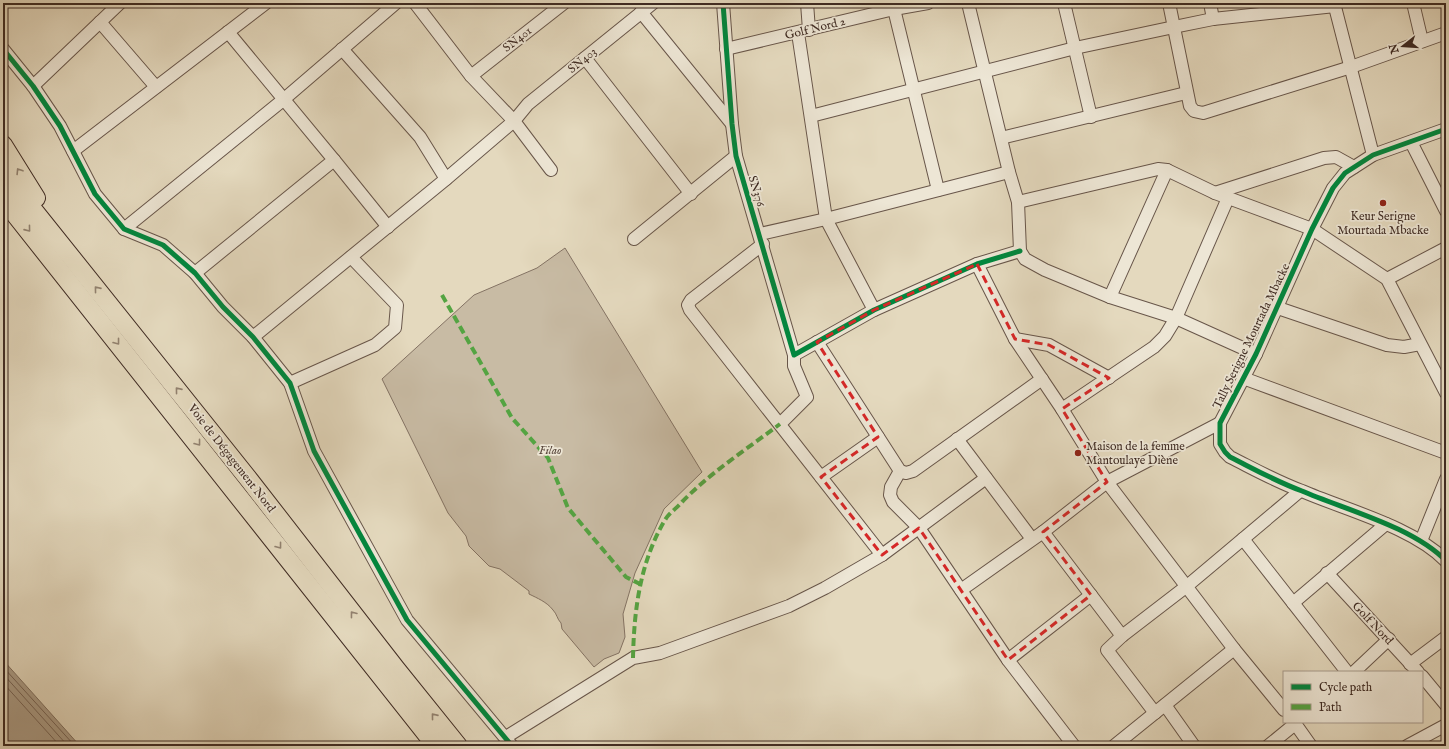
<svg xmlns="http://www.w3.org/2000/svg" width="1449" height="749" font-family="'IM FELL English',serif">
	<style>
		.green { fill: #c8bba4; stroke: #847364 }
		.water { fill: #ac9e89; stroke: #807060 }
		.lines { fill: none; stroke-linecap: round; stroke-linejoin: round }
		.shore { stroke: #766456; stroke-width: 1 }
		.minor-casing { stroke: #68564a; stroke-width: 14 }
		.highway-casing { stroke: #3f2b23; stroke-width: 20 }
		.minor { stroke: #ede6d5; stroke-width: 12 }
		.highway { stroke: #e4d9be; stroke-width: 18 }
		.quiet { stroke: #54a442; stroke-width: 4; stroke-dasharray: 8 4; stroke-linecap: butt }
		.cycleway-casing { stroke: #ede6d5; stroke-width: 8 }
		.cycleway { stroke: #00873e; stroke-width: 5 }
		.oneway { stroke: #928270 }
		.marked { fill: none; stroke: #d62828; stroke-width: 3; stroke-dasharray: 8 5; stroke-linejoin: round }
		.poi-dot { fill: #8f2418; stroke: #ede6d5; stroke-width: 1.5 }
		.labels { text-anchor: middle; stroke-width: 3.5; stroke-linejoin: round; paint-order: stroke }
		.street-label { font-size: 12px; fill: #3f2b23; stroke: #ede6d5 }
		.poi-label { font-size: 12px; fill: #3f2b23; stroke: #ede6d5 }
		.park-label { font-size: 12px; font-style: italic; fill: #5a483d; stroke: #ede6d5 }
	</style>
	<rect width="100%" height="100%" fill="#e4d9be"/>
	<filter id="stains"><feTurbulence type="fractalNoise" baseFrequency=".005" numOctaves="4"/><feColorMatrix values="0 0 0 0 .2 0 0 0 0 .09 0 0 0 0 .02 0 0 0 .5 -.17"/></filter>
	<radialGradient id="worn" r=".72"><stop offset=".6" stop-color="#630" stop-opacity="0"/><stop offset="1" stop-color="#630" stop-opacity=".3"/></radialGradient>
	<path class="green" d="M 565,248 L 702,472 L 664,509 L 635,573 L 623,614 L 625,637 L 619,653 L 604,659 L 594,667 L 562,629 L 561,623 C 557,619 557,614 553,610 C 547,602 537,598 529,594 L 529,591 L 500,569 L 489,566 L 469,546 L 466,536 L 448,513 L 382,379 L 474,295 L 537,268 Z"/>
	<polygon class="water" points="3,660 80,746 3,746"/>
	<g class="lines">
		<g class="shore">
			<polyline points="3,667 75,746"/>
			<polyline points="3,674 68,746"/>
			<polyline points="3,683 60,746"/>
		</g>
		<g class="minor-casing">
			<g id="minor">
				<polyline points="415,3 471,76 514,121 551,170"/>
				<polyline points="723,3 732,124 736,156 794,355 874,310 977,264 1020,251"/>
				<polyline points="807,3 809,30"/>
				<polyline points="968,3 1009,172 1018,202 1020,251 1025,259 1045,270 1110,297 1176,318 1256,354"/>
				<polyline points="1064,3 1091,117"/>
				<polyline points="1169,3 1190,106 1194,111 1203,113 1351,67 1446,33"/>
				<polyline points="1210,3 1213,19"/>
				<polyline points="1334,3 1373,155"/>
				<polyline points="1413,3 1422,41"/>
				<polyline points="894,9 938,190"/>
				<polyline points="641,12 732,124"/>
				<polyline points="100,22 156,87"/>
				<polyline points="798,33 826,219 874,310"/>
				<polyline points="3,49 33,86 60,126 95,194 124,229 163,245 195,273 223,307 253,337 290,383 314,451 407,620 512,746"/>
				<polyline points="342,49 420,137 446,179"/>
				<polyline points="726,49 894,9 928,3"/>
				<polyline points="585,58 691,194"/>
				<polyline points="471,76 564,3"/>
				<polyline points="33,86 120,3"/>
				<polyline points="811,116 1075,48 1174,27 1213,19 1335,6"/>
				<path d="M 1446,129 L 1373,155 L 1345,173 L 1333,188 L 1312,229 L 1256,354 L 1220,423 L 1220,444 L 1225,452 L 1230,457 C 1254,469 1277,482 1302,491 C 1346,510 1413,527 1446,561"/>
				<polyline points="1001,138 1186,93"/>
				<polyline points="1411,142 1446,211"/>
				<polyline points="73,151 266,3"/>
				<polyline points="334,160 388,227"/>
				<polyline points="1215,193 1324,158 1336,157 1354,167"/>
				<polyline points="1018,202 1158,169 1167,170 1215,193 1312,229 1387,279 1446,393"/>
				<polyline points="124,229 283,100 396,3"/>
				<polyline points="760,234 826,219 1009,172"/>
				<polyline points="634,239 736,156"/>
				<polyline points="763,244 691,300 688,305 690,310 882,555"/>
				<polyline points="977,264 1015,339 1062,409 1107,482 1234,649 1284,710"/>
				<polyline points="195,273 334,160 228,32"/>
				<polyline points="1387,279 1446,248"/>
				<polyline points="1110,297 1167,170"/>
				<polyline points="1278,308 1387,345 1404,347 1420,344"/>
				<polyline points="253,337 446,179 514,121 528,104 653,3"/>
				<polyline points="1015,339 1049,345 1109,378"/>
				<polyline points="817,342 900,471 906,473 913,471 1042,379"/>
				<polyline points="1243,378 1446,453"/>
				<polyline points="290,383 375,345 395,328 397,305 351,257"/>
				<polyline points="1062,409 1154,347 1165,336 1176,318 1228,198"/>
				<polyline points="780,424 807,397 794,366 794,355"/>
				<polyline points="957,439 1032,539"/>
				<polyline points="900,471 891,487 890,495 893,502 919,528 1008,660 1074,746"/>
				<polyline points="821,477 878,437"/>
				<polyline points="1043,532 1122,636"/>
				<polyline points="1243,539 1347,672"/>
				<polyline points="1421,541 1446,479"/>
				<polyline points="1327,573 1418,672"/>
				<polyline points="961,590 1043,532 1107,482 1220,423"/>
				<polyline points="1293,603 1386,524"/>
				<polyline points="1008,660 1091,595"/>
				<polyline points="1410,664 1446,637"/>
				<polyline points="1354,672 1389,639"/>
				<polyline points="1422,676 1446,705"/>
				<polyline points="1165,705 1194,746"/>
				<polyline points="1155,713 1107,650 1122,636 1187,586 1300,491"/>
				<polyline points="1294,722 1311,746"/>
				<polyline points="506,737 633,658 660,653 789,606 825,588 882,555 986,478"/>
				<polyline points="1114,746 1234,649"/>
				<polyline points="1268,746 1295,724"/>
				<polyline points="1407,746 1446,725"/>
			</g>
		</g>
		<g class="highway-casing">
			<g id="highway">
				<polyline points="3,145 36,198"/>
				<polyline points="3,172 250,481 396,669 458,746"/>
				<polyline points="3,199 436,746"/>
			</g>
		</g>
		<use href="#minor" class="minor"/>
		<use href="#highway" class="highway"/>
		<g class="quiet">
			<polyline points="442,295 512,418 548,458 568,508 626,577 640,584"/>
			<path d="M 633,658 C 634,610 640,562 665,520 C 669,513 677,508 682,502 C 711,472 747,449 780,424"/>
		</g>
		<g class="cycleway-casing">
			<g id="cycleway">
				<polyline points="723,3 732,124 736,156 794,355 874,310 977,264 1020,251"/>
				<polyline points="3,49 33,86 60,126 95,194 124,229 163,245 195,273 223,307 253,337 290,383 314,451 407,620 512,746"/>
				<path d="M 1446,129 L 1373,155 L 1345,173 L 1333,188 L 1312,229 L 1256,354 L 1220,423 L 1220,444 L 1225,452 L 1230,457 C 1254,469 1277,482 1302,491 C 1346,510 1413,527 1446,561"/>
			</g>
		</g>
		<use href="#cycleway" class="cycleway"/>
	</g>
	<defs><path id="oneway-chevron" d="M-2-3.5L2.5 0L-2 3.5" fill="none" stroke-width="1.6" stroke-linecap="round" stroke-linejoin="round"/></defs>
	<g class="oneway">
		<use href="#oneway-chevron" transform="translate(19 171) rotate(-122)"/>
		<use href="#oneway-chevron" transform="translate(28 229) rotate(51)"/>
		<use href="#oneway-chevron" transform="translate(97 289) rotate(-129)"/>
		<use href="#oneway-chevron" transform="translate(117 342) rotate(52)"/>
		<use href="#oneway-chevron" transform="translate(178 390) rotate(-129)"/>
		<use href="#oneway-chevron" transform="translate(198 443) rotate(52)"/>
		<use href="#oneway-chevron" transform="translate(279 546) rotate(52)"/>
		<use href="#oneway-chevron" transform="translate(353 614) rotate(-128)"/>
		<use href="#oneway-chevron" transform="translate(434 716) rotate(-129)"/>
	</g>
	<path class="marked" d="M 977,264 L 1015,339 L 1049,345 L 1109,378 L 1062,409 L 1107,482 L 1043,532 L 1091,595 L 1008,660 L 919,528 L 882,555 L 821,477 L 878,437 L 817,342 L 874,310 Z"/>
	<g class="poi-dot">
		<circle cx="1383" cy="203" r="4"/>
		<circle cx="1078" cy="453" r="4"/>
	</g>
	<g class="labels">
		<g class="street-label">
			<text transform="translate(815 28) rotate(-14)" y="4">Golf Nord 2</text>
			<text transform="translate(517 39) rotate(-38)" y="4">SN401</text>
			<text transform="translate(582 60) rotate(-39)" y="4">SN403</text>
			<text transform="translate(757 191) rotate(73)" y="4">SN376</text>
			<text transform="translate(1251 336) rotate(-64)" y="4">Tally Serigne Mourtada Mbacke</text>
			<text transform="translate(232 458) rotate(52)" y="4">Voie de Dégagement Nord</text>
			<text transform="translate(1373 623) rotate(47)" y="4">Golf Nord</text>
		</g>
		<g class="poi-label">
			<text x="1383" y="220">Keur Serigne<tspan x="1383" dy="14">Mourtada Mbacke</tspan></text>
			<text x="1086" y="450" text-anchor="start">Maison de la femme<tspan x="1086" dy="14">Mantoulaye Diène</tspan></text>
		</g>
		<g class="park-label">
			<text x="550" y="454">Filao</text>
		</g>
	</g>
	<rect width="1449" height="749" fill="none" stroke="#e4d9be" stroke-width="16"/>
	<rect x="4" y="4" width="1441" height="741" fill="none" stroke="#3f2b23" stroke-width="2"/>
	<rect x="8" y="8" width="1433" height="733" fill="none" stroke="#3f2b23"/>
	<rect x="1283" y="671" width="140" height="52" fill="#ede6d5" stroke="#a79b8e"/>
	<rect x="1291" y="684" width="20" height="6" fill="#00873e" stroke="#a79b8e"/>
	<text x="1319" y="691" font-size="12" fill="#3f2b23">Cycle path</text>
	<rect x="1291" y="704" width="20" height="6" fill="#54a442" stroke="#a79b8e"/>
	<text x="1319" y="711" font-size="12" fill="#3f2b23">Path</text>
	<g transform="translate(1403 46) rotate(253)" stroke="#ede6d5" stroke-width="3" paint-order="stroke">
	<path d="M0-3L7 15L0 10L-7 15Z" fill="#3f2b23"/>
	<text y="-6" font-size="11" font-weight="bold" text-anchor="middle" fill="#3f2b23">N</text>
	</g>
	<rect width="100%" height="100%" filter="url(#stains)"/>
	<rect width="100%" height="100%" fill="url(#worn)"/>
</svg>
